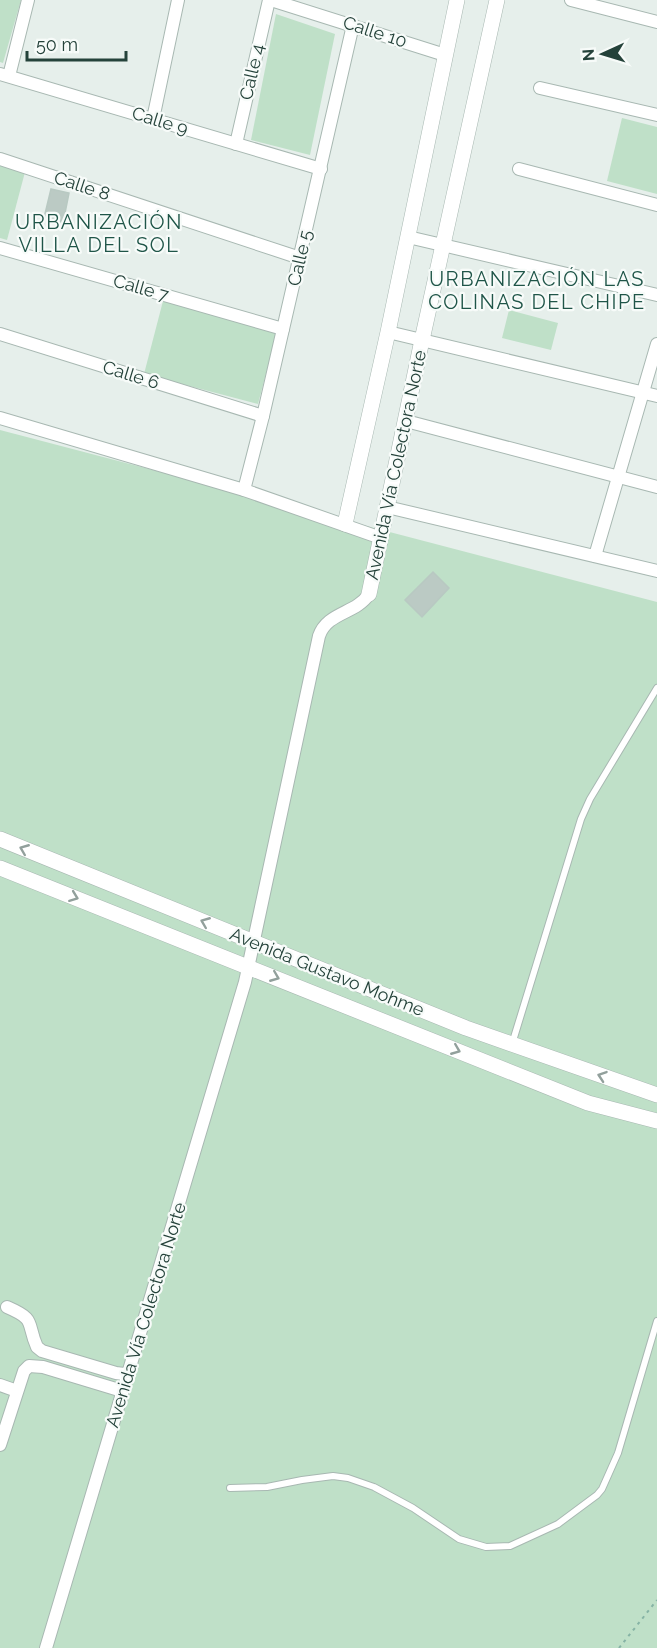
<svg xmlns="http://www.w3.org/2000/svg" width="657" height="1648" font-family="Raleway,sans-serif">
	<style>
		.green { fill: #bfe0c8 }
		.building { fill: #bbcac4; stroke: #b8c9c2; stroke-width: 1.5 }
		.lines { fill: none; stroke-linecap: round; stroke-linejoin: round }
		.service-casing { stroke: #a8b8b2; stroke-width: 8 }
		.minor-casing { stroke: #a8b8b2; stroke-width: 14 }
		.tertiary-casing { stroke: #a8b8b2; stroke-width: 16 }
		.path { stroke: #86b3a5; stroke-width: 2; stroke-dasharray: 3 4.5; stroke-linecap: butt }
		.service { stroke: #fff; stroke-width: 6 }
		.minor { stroke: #fff; stroke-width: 12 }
		.tertiary { stroke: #fff; stroke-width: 15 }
		.oneway { stroke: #92a09c }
		.labels { text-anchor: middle; stroke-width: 4.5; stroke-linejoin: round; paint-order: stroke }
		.street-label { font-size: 18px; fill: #24423a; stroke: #f7fbf9 }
		.neighbourhood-label { font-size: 20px; letter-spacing: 1.5px; fill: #1f5548; stroke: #f7fbf9 }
	</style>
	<rect width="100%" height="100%" fill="#e6efeb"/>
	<g class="green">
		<polygon points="0,0 21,0 3,63 0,62"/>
		<polygon points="276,14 335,34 310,155 251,140"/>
		<polygon points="622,118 657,127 657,194 607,181"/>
		<polygon points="0,165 25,172 7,240 0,238"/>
		<polygon points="163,301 277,331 258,404 144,374"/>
		<polygon points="509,310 558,323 551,350 502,338"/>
		<polygon points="0,430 657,602 657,1648 0,1648"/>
	</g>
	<g class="building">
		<polygon points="51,189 69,193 63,223 44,218"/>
		<polygon points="433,572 449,588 422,617 405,600"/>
	</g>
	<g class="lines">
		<g class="service-casing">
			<g id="service">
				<polyline points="512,1044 581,819 590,799 657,688"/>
				<polyline points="230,1488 267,1487 302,1480 333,1476 348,1478 374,1487 413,1508 459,1539 486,1547 510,1546 558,1524 597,1495 602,1489 618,1453 657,1321"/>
			</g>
		</g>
		<g class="minor-casing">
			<g id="minor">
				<polyline points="271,0 445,55"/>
				<polyline points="571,0 657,22"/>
				<polyline points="0,74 321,169"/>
				<polyline points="9,76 28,0"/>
				<polyline points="540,88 657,115"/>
				<polyline points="153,119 178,0"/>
				<polyline points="236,144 269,0"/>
				<polyline points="0,159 300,258"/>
				<polyline points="519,169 657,205"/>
				<polyline points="408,237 657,295"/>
				<polyline points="0,248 283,329"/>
				<polyline points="388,332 657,396"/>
				<polyline points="0,334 263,416"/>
				<polyline points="0,418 244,490 381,538"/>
				<polyline points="406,421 657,487"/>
				<polyline points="244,490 263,416 353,25"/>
				<polyline points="387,507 657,571"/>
				<polyline points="595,556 657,344"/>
				<path d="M 7,1307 C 37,1320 26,1322 37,1347 L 42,1351 L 116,1373 L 124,1374 L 129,1372"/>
				<polyline points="0,1385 17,1391"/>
				<polyline points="0,1445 24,1371 29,1366 43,1367 119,1390 122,1396"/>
				<path d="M 46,1648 L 245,982 L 319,636 C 327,612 356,614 369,594"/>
			</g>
		</g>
		<g class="tertiary-casing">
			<g id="tertiary">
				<polyline points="345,524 388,332 457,0"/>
				<polyline points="369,594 422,340 497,0"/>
				<polyline points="0,839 466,1028 657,1095"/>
				<polyline points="0,868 588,1103 657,1121"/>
			</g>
		</g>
		<polyline class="path" points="619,1648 657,1600"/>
		<use href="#service" class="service"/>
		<use href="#minor" class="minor"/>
		<use href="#tertiary" class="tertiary"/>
	</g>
	<defs><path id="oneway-chevron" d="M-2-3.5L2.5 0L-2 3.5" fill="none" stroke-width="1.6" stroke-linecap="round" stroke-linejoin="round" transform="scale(1.5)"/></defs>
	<g class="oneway">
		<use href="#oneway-chevron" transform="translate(24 849) rotate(-158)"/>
		<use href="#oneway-chevron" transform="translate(74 897) rotate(21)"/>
		<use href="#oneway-chevron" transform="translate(205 922) rotate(-158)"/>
		<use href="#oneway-chevron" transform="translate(275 977) rotate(22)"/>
		<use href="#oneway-chevron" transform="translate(456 1050) rotate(22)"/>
		<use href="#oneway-chevron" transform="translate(602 1076) rotate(-161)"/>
	</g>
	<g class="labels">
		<g class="street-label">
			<text transform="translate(375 32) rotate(18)" y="6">Calle 10</text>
			<text transform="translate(252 72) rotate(-77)" y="6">Calle 4</text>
			<text transform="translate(160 121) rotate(17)" y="6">Calle 9</text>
			<text transform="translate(82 186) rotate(18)" y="6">Calle 8</text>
			<text transform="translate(300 258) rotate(-77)" y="6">Calle 5</text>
			<text transform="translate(141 288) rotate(16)" y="6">Calle 7</text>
			<text transform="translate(131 375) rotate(17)" y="6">Calle 6</text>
			<text transform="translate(396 465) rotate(-78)" y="6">Avenida Vía Colectora Norte</text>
			<text transform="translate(327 972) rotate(22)" y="6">Avenida Gustavo Mohme</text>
			<text transform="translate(146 1315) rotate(-73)" y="6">Avenida Vía Colectora Norte</text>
		</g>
		<g class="neighbourhood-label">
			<text x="99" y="229">URBANIZACIÓN<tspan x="99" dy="23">VILLA DEL SOL</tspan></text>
			<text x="537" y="286">URBANIZACIÓN LAS<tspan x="537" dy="23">COLINAS DEL CHIPE</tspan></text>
		</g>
	</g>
	<g transform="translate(603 54) rotate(266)" stroke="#f7fbf9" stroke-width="4.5" paint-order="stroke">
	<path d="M0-4.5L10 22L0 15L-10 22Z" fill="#24423a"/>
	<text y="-9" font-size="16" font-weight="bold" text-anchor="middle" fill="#24423a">N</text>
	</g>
	<path d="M27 51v9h99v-9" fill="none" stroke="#24423a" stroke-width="3"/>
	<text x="36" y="51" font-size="18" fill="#24423a" stroke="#f7fbf9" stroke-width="4.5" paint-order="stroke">50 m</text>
</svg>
